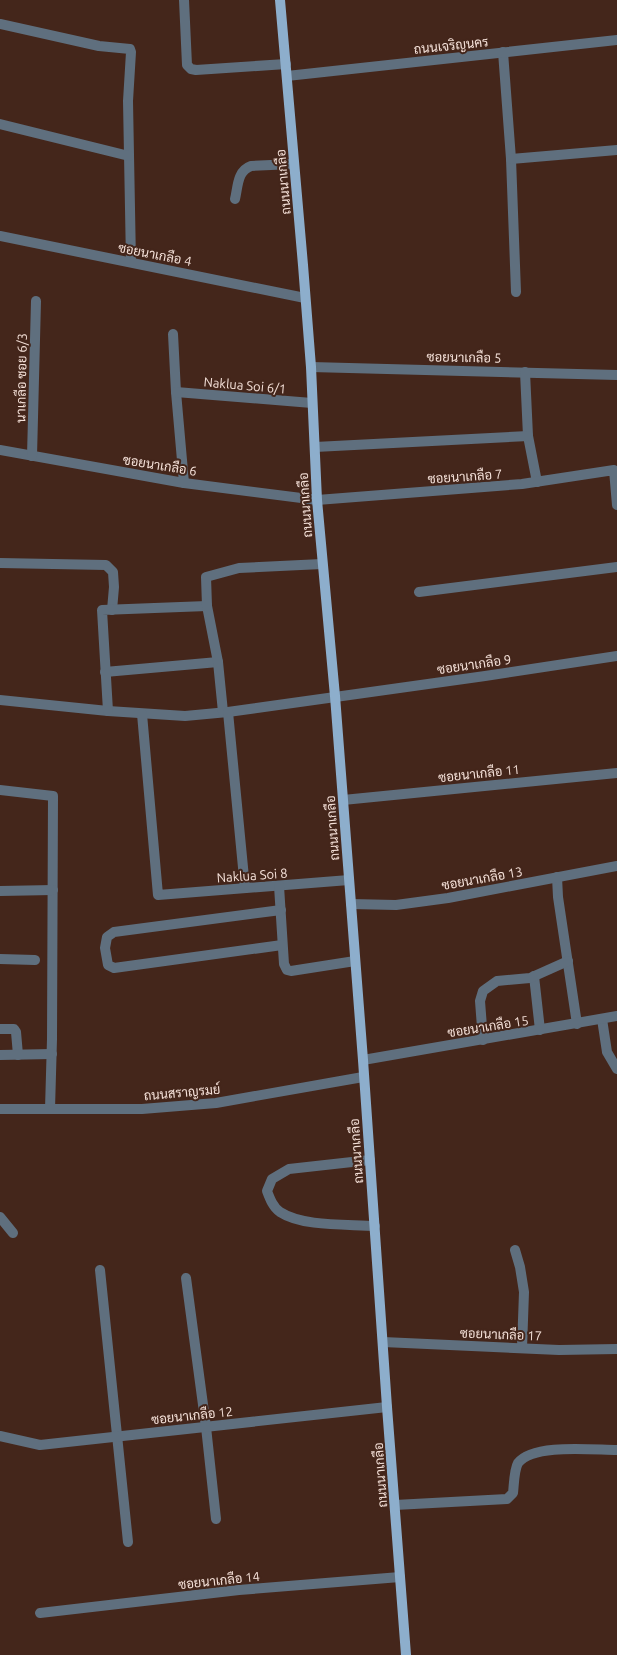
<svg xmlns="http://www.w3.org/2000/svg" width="617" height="1655" font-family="Ubuntu,Sarabun,sans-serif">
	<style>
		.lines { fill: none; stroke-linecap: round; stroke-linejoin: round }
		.minor { stroke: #5f6f7e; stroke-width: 10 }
		.major { stroke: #8daecc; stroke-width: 10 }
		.labels { text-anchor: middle; stroke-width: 4; stroke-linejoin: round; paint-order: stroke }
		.street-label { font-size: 13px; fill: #f5e1d9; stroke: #44261b }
	</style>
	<rect width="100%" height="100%" fill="#44261b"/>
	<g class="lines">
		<g class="minor">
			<polyline points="184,0 187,65 191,69 196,70 286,64"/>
			<polyline points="0,24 99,46 130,49 131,52 128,101 131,262"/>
			<polyline points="503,52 511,159 516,292"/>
			<polyline points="287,76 617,40"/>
			<polyline points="0,124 129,156"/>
			<polyline points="511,159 617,150"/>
			<path d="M 235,199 C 238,187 237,171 251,166 L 294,164"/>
			<polyline points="0,236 305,298"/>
			<polyline points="173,334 176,392 184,483"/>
			<polyline points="311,367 617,375"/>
			<polyline points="525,372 528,436 537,482"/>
			<polyline points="176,392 312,403"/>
			<polyline points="315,447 528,436"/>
			<polyline points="0,450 184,483 317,500 522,484 614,470 617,505"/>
			<polyline points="32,456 36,301"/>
			<polyline points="0,563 106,565 113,572 114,587 112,610"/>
			<polyline points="419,592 617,567"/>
			<polyline points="105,672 218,662"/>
			<polyline points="0,700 108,711 185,716 228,712 485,676 617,656"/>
			<polyline points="108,711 102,610 207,606"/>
			<polyline points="223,712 218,662 207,606 206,577 239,568 322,564"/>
			<polyline points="228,712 245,888"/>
			<polyline points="142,714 158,895 349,880"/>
			<polyline points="0,790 53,796 52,1039 50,1109"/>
			<polyline points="343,800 617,773"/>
			<polyline points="557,877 558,897 577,1024"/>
			<polyline points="279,886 284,964 287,970 291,971 355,961"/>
			<polyline points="0,891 53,890"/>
			<polyline points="351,904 396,905 448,898 617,866"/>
			<polyline points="281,910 114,932 107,937 105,948 108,965 114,968 282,945"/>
			<polyline points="0,959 35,960"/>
			<polyline points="534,976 540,1030"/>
			<polyline points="602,1019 607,1052 617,1069"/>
			<polyline points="0,1029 14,1029 16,1032 18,1055"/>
			<polyline points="483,1040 480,1001 483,991 497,981 530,978 568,961"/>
			<polyline points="0,1055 52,1054"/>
			<polyline points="363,1060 617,1016"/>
			<polyline points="0,1109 142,1109 216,1103 363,1077"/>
			<path d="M 370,1160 L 289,1169 L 272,1179 L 267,1191 C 270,1199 273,1207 280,1212 C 303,1227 347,1224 375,1226"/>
			<polyline points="0,1217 13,1233"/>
			<polyline points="515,1250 520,1267 524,1292 522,1348"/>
			<polyline points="100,1270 128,1542"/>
			<polyline points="186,1278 206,1427 216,1519"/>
			<polyline points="383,1342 559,1350 617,1349"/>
			<polyline points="0,1436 40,1445 387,1407"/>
			<path d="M 395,1505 L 507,1499 L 513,1493 C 514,1485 514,1470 518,1463 C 533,1443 594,1450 617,1450"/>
			<polyline points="40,1613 239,1590 400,1577"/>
		</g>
		<polyline class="major" points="280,0 303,265 311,367 317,500 335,696 363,1060 387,1407 406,1655"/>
	</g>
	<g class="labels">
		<g class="street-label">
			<text transform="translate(451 45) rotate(-6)" y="5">ถนนเจริญนคร</text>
			<text transform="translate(283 182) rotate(-95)" y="5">ถนนนาเกลือ</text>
			<text transform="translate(155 254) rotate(11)" y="5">ซอยนาเกลือ 4</text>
			<text transform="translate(464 357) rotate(1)" y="5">ซอยนาเกลือ 5</text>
			<text transform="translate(21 378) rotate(-89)" y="5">นาเกลือ ซอย 6/3</text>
			<text transform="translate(245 385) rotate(5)" y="5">Naklua Soi 6/1</text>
			<text transform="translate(160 465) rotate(9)" y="5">ซอยนาเกลือ 6</text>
			<text transform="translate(465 476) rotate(-4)" y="5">ซอยนาเกลือ 7</text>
			<text transform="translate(305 505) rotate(-94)" y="5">ถนนนาเกลือ</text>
			<text transform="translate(474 664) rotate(-8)" y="5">ซอยนาเกลือ 9</text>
			<text transform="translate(479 773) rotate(-6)" y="5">ซอยนาเกลือ 11</text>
			<text transform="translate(332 828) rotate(-94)" y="5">ถนนนาเกลือ</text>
			<text transform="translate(252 875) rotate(-4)" y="5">Naklua Soi 8</text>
			<text transform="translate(482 878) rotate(-10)" y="5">ซอยนาเกลือ 13</text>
			<text transform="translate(488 1026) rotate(-9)" y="5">ซอยนาเกลือ 15</text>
			<text transform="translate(182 1092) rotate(-5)" y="5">ถนนสราญรมย์</text>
			<text transform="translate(356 1151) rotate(-94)" y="5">ถนนนาเกลือ</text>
			<text transform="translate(501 1334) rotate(2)" y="5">ซอยนาเกลือ 17</text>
			<text transform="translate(192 1415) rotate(-6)" y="5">ซอยนาเกลือ 12</text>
			<text transform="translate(380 1475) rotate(-94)" y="5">ถนนนาเกลือ</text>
			<text transform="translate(219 1580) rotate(-6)" y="5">ซอยนาเกลือ 14</text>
		</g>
	</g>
</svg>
